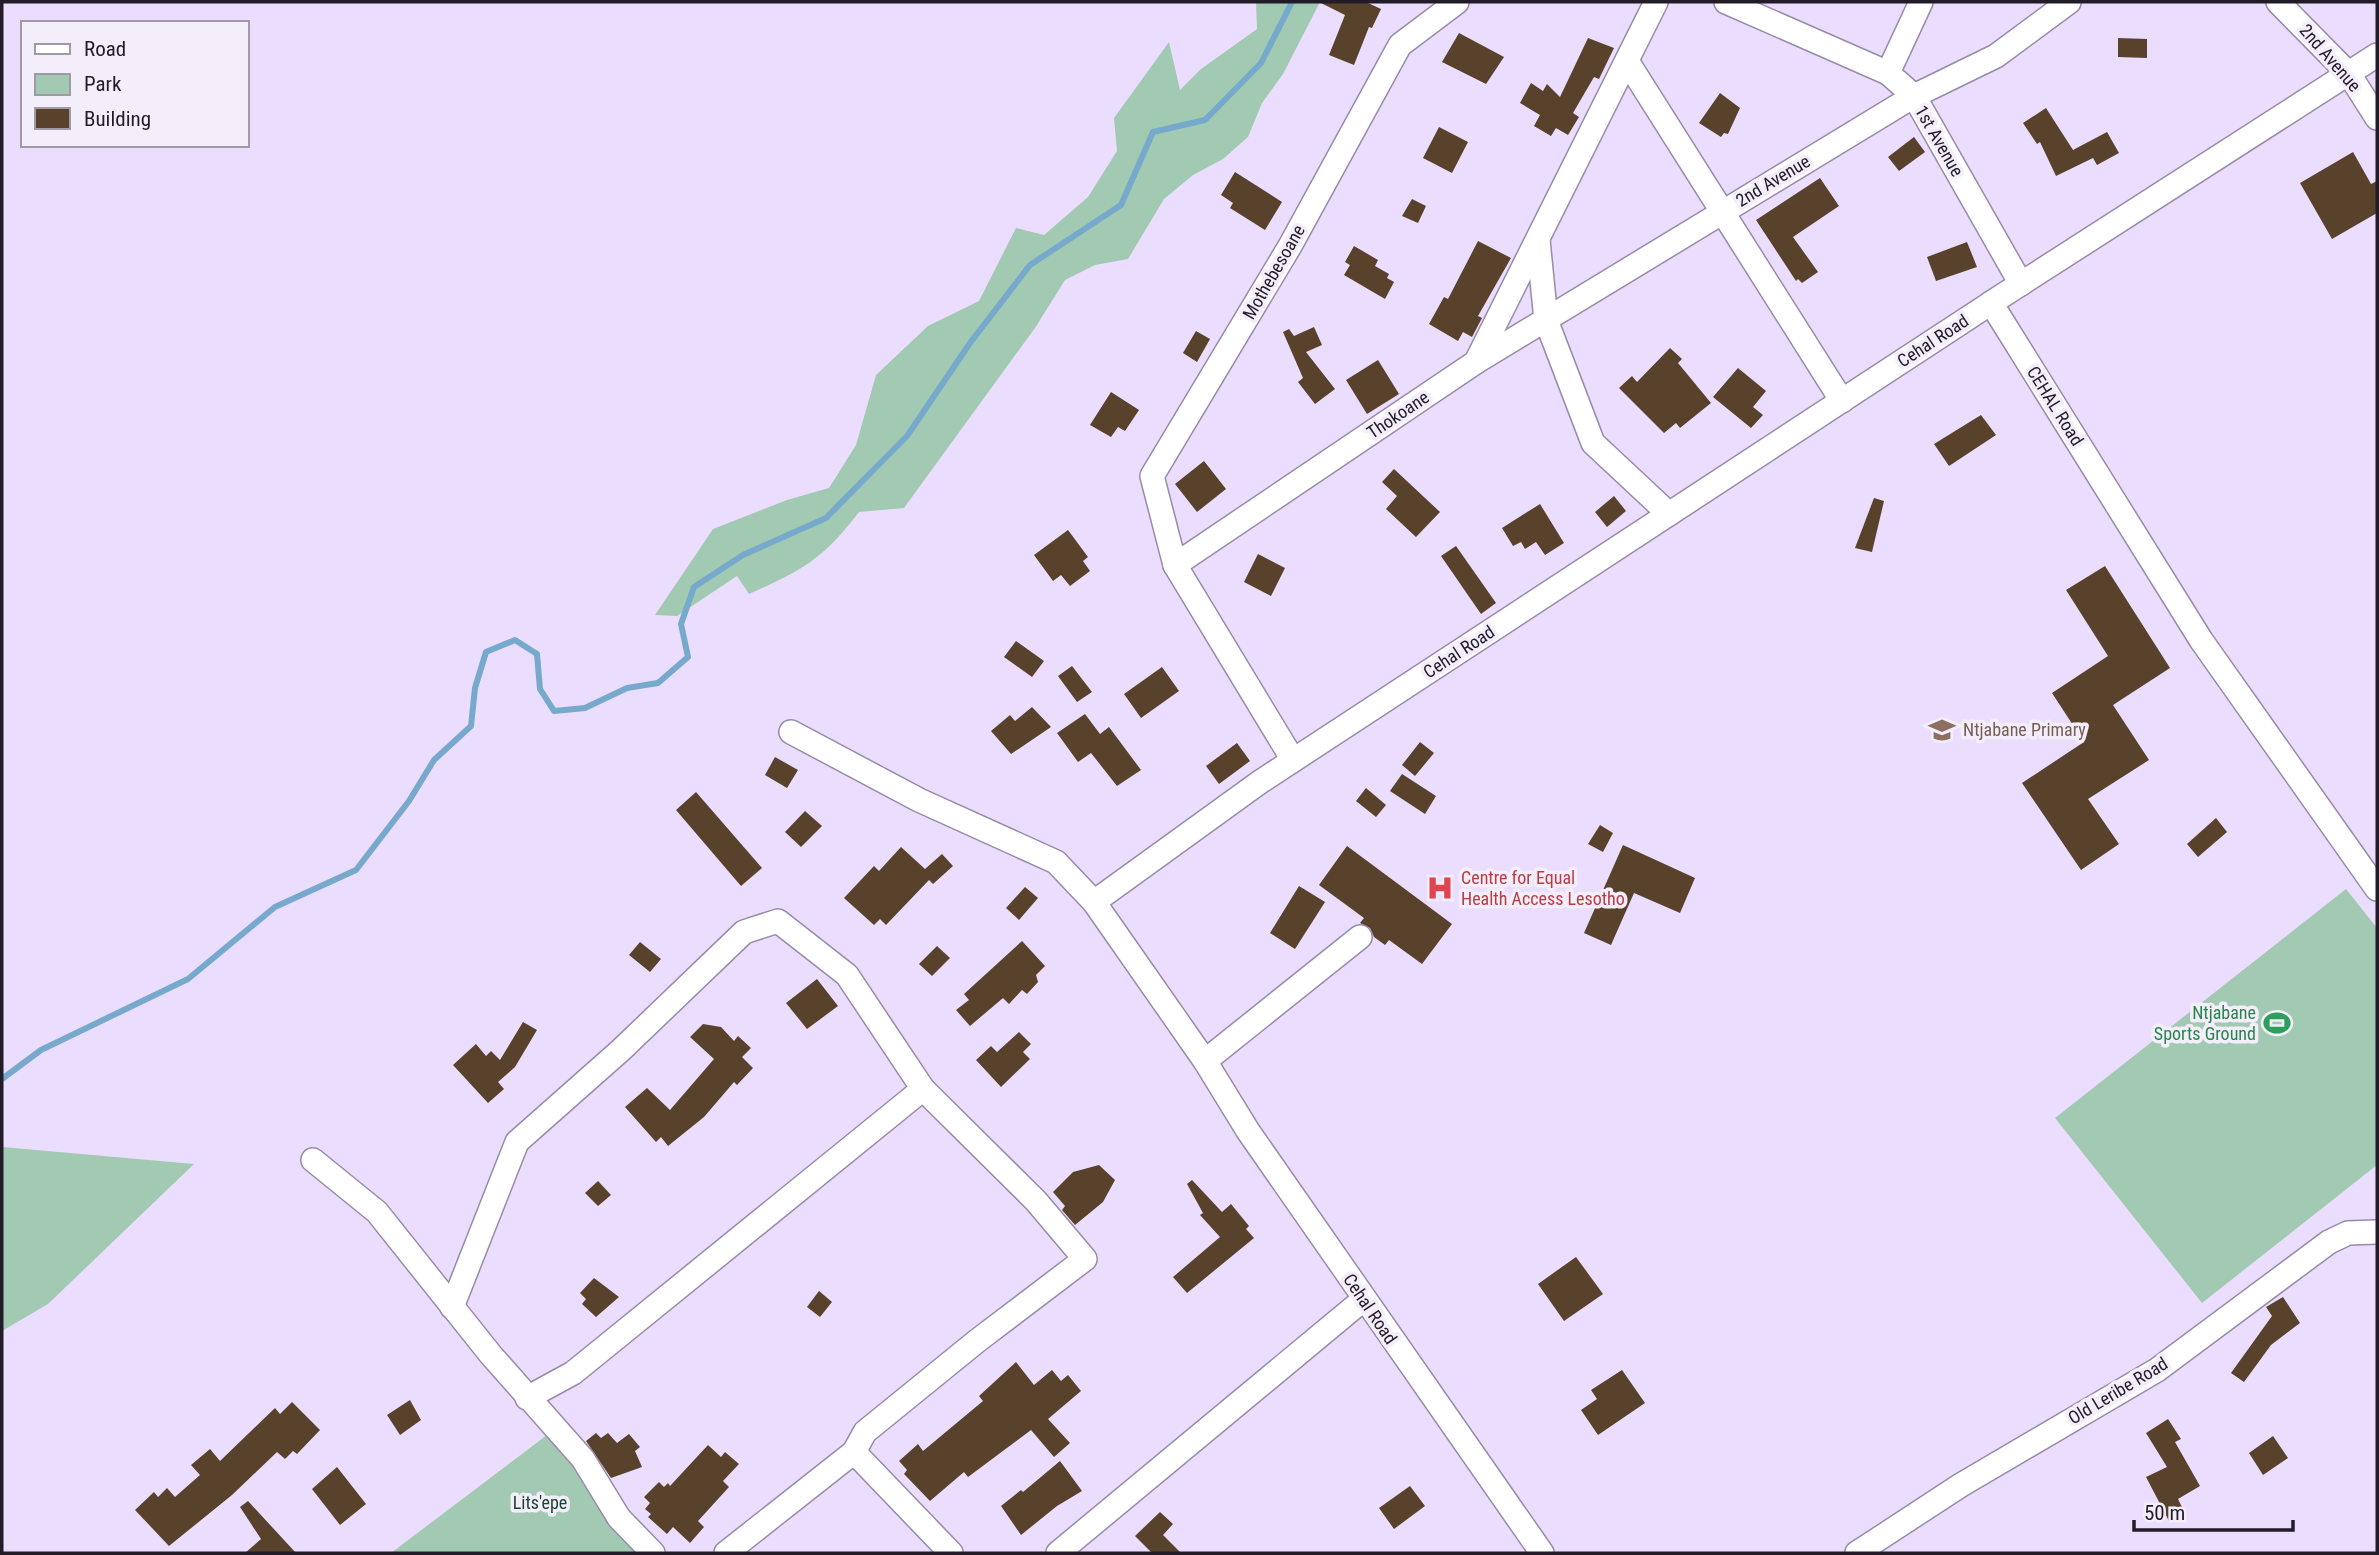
<svg xmlns="http://www.w3.org/2000/svg" width="2379" height="1555" font-family="'Roboto Condensed',sans-serif">
	<style>
		.green { fill: #a2cab3 }
		.lines { fill: none; stroke-linecap: round; stroke-linejoin: round }
		.stream { stroke: #76a9cc; stroke-width: 6 }
		.building { fill: #58422b }
		.minor-casing { stroke: #988ba9; stroke-width: 26 }
		.minor { stroke: #fff; stroke-width: 23 }
		.labels { text-anchor: middle; stroke-width: 7; stroke-linejoin: round; paint-order: stroke }
		.street-label { font-size: 18px; fill: #211c28; stroke: #f4eefb }
		.education-label { font-size: 18px; fill: #785e54; stroke: #f4eefb; text-anchor: start }
		.health-label { font-size: 18px; fill: #be3a42; stroke: #f4eefb; text-anchor: start }
		.leisure-label { font-size: 18px; fill: #27864d; stroke: #f4eefb; text-anchor: end }
		.park-label { font-size: 18px; fill: #17442f; stroke: #f4eefb }
	</style>
	<rect width="100%" height="100%" fill="#ebddfd"/>
	<g class="green">
		<path d="M 1256,2 L 1320,2 L 1283,74 L 1262,103 L 1248,137 L 1223,159 L 1193,175 L 1164,199 L 1128,259 L 1095,265 L 1065,280 L 1035,328 L 904,508 L 859,512 C 823,559 803,570 749,594 L 737,576 L 677,616 L 655,615 L 713,529 L 787,500 L 829,488 L 856,445 L 876,375 L 928,326 L 979,301 L 1016,228 L 1044,235 L 1088,197 L 1117,151 L 1114,118 L 1169,42 L 1180,90 L 1201,69 L 1257,29 Z"/>
		<polygon points="2346,889 2377,928 2377,1165 2202,1303 2055,1118"/>
		<polygon points="2,1147 194,1164 48,1304 2,1331"/>
		<polygon points="551,1432 637,1553 391,1553"/>
	</g>
	<g class="lines">
		<polyline class="stream" points="2,1079 41,1050 188,979 275,907 356,870 409,801 434,760 471,726 475,688 486,652 515,640 537,654 540,689 554,711 585,708 627,688 658,683 688,657 681,624 694,587 743,555 826,518 907,436 970,343 1030,265 1121,205 1153,132 1205,120 1261,63 1292,2"/>
	</g>
	<g class="building">
		<polygon points="1319,2 1366,2 1381,9 1372,28 1369,27 1354,65 1329,55 1345,15"/>
		<polygon points="1459,33 1504,57 1486,84 1442,62"/>
		<polygon points="1588,38 1614,48 1599,79 1594,77 1573,113 1579,117 1568,135 1556,128 1551,136 1534,126 1540,115 1520,103 1531,83 1543,91 1547,84 1560,97"/>
		<polygon points="2118,38 2147,39 2147,58 2118,57"/>
		<polygon points="1720,93 1740,108 1728,134 1724,133 1721,137 1699,123"/>
		<polygon points="2046,108 2073,150 2107,132 2119,153 2097,165 2093,158 2056,176 2040,142 2037,144 2023,123"/>
		<polygon points="1439,127 1468,142 1452,173 1423,158"/>
		<polygon points="1914,137 1925,152 1899,171 1888,157"/>
		<polygon points="2353,152 2371,184 2377,181 2377,213 2332,239 2300,183"/>
		<polygon points="1235,172 1282,202 1265,230 1230,208 1233,203 1221,195"/>
		<polygon points="1820,178 1839,206 1793,237 1818,272 1802,283 1798,279 1796,281 1756,220"/>
		<polygon points="1412,199 1426,206 1418,223 1402,216"/>
		<polygon points="1478,241 1511,258 1478,316 1482,318 1472,337 1463,332 1458,341 1429,324 1444,297 1448,299"/>
		<polygon points="1967,242 1977,267 1936,281 1927,257"/>
		<polygon points="1354,246 1378,260 1375,266 1389,274 1387,278 1394,282 1385,299 1344,275 1350,265 1345,262"/>
		<polygon points="1314,327 1322,345 1306,352 1335,389 1315,404 1298,382 1303,378 1283,332 1289,329 1294,336"/>
		<polygon points="1196,331 1210,339 1197,362 1183,353"/>
		<polygon points="1670,348 1682,359 1678,363 1711,403 1680,428 1676,423 1664,433 1619,388 1632,376 1637,382"/>
		<polygon points="1378,360 1399,394 1367,414 1346,380"/>
		<polygon points="1738,368 1766,391 1753,407 1763,415 1751,428 1713,397"/>
		<polygon points="1111,392 1139,410 1125,431 1118,427 1111,437 1090,425"/>
		<polygon points="1981,415 1996,435 1949,466 1934,444"/>
		<polygon points="1204,461 1226,489 1197,512 1175,484"/>
		<polygon points="1394,469 1440,512 1416,537 1386,509 1397,496 1382,482"/>
		<polygon points="1614,496 1626,511 1607,527 1595,512"/>
		<polygon points="1874,498 1884,501 1872,552 1855,548"/>
		<polygon points="1540,504 1564,543 1545,555 1536,542 1525,549 1521,542 1513,546 1502,528"/>
		<polygon points="1068,530 1088,557 1083,561 1090,571 1070,586 1061,575 1053,581 1034,555"/>
		<polygon points="1456,546 1496,603 1481,614 1441,556"/>
		<polygon points="1258,554 1285,568 1271,596 1244,582"/>
		<polygon points="2105,566 2170,668 2113,705 2149,760 2088,799 2119,844 2081,870 2022,783 2084,742 2052,693 2108,656 2066,590"/>
		<polygon points="1016,641 1044,661 1032,677 1004,657"/>
		<polygon points="1072,666 1092,692 1077,702 1058,676"/>
		<polygon points="1162,667 1179,691 1141,718 1124,694"/>
		<polygon points="1032,707 1051,727 1011,754 991,731 1010,715 1015,721"/>
		<polygon points="1085,714 1100,734 1109,727 1141,770 1117,786 1091,753 1078,762 1057,733"/>
		<polygon points="1420,742 1434,753 1415,776 1402,765"/>
		<polygon points="1237,743 1250,761 1219,784 1206,766"/>
		<polygon points="775,757 798,770 787,788 765,775"/>
		<polygon points="1402,774 1436,796 1425,814 1390,791"/>
		<polygon points="1366,788 1386,805 1376,817 1356,801"/>
		<polygon points="696,792 762,868 741,886 676,810"/>
		<polygon points="805,811 822,826 801,847 785,832"/>
		<polygon points="2216,818 2227,832 2198,857 2187,844"/>
		<polygon points="1600,825 1613,833 1603,852 1588,844"/>
		<polygon points="1623,845 1695,878 1680,913 1634,893 1611,945 1584,933"/>
		<polygon points="1347,846 1452,924 1422,964 1389,940 1385,945 1374,937 1370,928 1360,923 1364,918 1319,885"/>
		<polygon points="901,847 925,869 942,854 953,866 933,884 929,880 886,925 880,919 874,925 844,898 874,866 879,871"/>
		<polygon points="1299,886 1325,902 1295,949 1270,933"/>
		<polygon points="1025,887 1038,898 1019,920 1006,908"/>
		<polygon points="1022,941 1045,966 1036,975 1038,982 1027,994 1022,990 1009,1004 1003,998 970,1026 956,1010 969,1000 964,994"/>
		<polygon points="640,942 661,959 650,972 629,955"/>
		<polygon points="937,946 950,958 932,976 919,964"/>
		<polygon points="817,979 838,1006 807,1029 786,1003"/>
		<polygon points="523,1022 537,1030 515,1067 498,1082 504,1089 488,1103 453,1065 476,1044 486,1056 491,1051 500,1060"/>
		<polygon points="703,1024 721,1027 734,1041 738,1036 751,1048 742,1057 753,1068 737,1085 734,1082 704,1117 668,1146 661,1137 656,1142 625,1107 647,1088 670,1110 714,1059 690,1037"/>
		<polygon points="1019,1032 1031,1044 1023,1052 1030,1059 1001,1087 976,1060 991,1046 997,1052"/>
		<polygon points="1099,1165 1115,1180 1103,1202 1075,1225 1062,1210 1065,1206 1053,1192 1073,1172"/>
		<polygon points="1192,1180 1222,1212 1231,1204 1249,1226 1246,1229 1254,1238 1187,1293 1173,1277 1220,1237 1200,1215 1203,1213 1187,1184"/>
		<polygon points="598,1181 611,1195 598,1206 585,1193"/>
		<polygon points="1576,1257 1603,1294 1564,1321 1538,1284"/>
		<polygon points="594,1278 619,1297 596,1317 582,1304 586,1299 580,1293"/>
		<polygon points="819,1291 832,1302 820,1317 807,1307"/>
		<polygon points="2283,1297 2300,1323 2271,1345 2244,1382 2231,1373 2272,1316 2266,1307"/>
		<polygon points="1016,1362 1034,1385 1052,1370 1061,1381 1068,1375 1081,1391 1048,1419 1070,1443 1054,1457 1031,1430 968,1477 964,1472 930,1501 904,1474 907,1470 899,1461 918,1444 923,1451 983,1401 979,1396"/>
		<polygon points="1622,1370 1645,1403 1598,1435 1581,1410 1597,1399 1591,1390"/>
		<polygon points="410,1400 421,1420 400,1435 387,1415"/>
		<polygon points="292,1402 320,1430 297,1454 293,1451 285,1459 277,1452 232,1495 169,1546 135,1510 154,1492 158,1497 167,1488 175,1497 200,1475 191,1465 210,1449 220,1461 275,1408 280,1414"/>
		<polygon points="2168,1419 2181,1439 2175,1442 2200,1486 2178,1499 2185,1513 2169,1521 2146,1477 2167,1467 2146,1433"/>
		<polygon points="596,1433 601,1438 608,1433 617,1443 629,1434 640,1447 635,1451 642,1467 611,1478 586,1441"/>
		<polygon points="2273,1436 2288,1458 2263,1475 2249,1453"/>
		<polygon points="708,1445 721,1457 725,1452 739,1464 723,1481 729,1487 698,1521 704,1527 690,1543 673,1527 667,1534 648,1517 651,1514 645,1509 650,1503 644,1497 659,1482 664,1487 668,1483 670,1486"/>
		<polygon points="1060,1461 1082,1491 1057,1506 1021,1535 1001,1506 1021,1490 1023,1492"/>
		<polygon points="337,1467 366,1504 340,1525 312,1489"/>
		<polygon points="1410,1486 1425,1506 1394,1529 1379,1508"/>
		<polygon points="248,1501 296,1553 245,1553 261,1539 240,1507"/>
		<polygon points="1160,1512 1173,1524 1163,1535 1181,1553 1152,1553 1135,1536"/>
	</g>
	<g class="lines">
		<g class="minor-casing">
			<g id="minor">
				<polyline points="1726,2 1888,73"/>
				<polyline points="1921,2 1888,73 1914,96 2021,284"/>
				<polyline points="2278,2 2349,74 2377,118"/>
				<polyline points="2377,55 1991,303 2201,640 2377,889"/>
				<polyline points="1627,61 1842,401"/>
				<polyline points="1538,240 1546,320 1593,443 1669,514"/>
				<polyline points="1476,362 1914,96 1996,56 2069,2"/>
				<polyline points="1175,565 1152,476 1290,246 1400,45 1457,2"/>
				<polyline points="791,732 919,800 1056,862 1094,902"/>
				<polyline points="1293,760 1175,565 1476,362 1656,2"/>
				<polyline points="1205,1061 1360,937"/>
				<polyline points="313,1160 377,1212 491,1355 583,1459 619,1518 653,1553"/>
				<polyline points="452,1307 517,1142 621,1050 744,932 778,921 847,975 923,1089 1036,1201 1085,1259 977,1341 865,1432 854,1452 726,1553"/>
				<polyline points="527,1398 573,1373 923,1089"/>
				<polyline points="854,1452 951,1553"/>
				<polyline points="1058,1553 1364,1299"/>
				<polyline points="1542,1553 1248,1131 1205,1061 1094,902 1260,782 1991,303"/>
				<polyline points="1857,1553 1961,1485 2157,1370 2329,1242 2348,1233 2377,1232"/>
			</g>
		</g>
		<use href="#minor" class="minor"/>
	</g>
	<defs>
		<g id="school-bare" transform="scale(2.1)"><path d="M0-5L7-2L0 1L-7-2ZM-4 1L0 2.5L4 1V4Q0 6-4 4Z" fill="#8d6e63" stroke="#f4eefb" stroke-width="2.5" paint-order="stroke"/></g>
		<g id="hospital-bare" transform="scale(2.1)"><path d="M-5-5h3v3.5h4V-5h3V5h-3V1.5h-4V5h-3Z" fill="#e0444e" stroke="#f4eefb" stroke-width="2.5" paint-order="stroke"/></g>
		<g id="stadium-bare" transform="scale(2.1)"><path d="M0-5a6.5 5 0 1 0 0 10a6.5 5 0 1 0 0-10ZM-3.5-1.8h7v3.6h-7Z" fill="#2e9e5b" stroke="#f4eefb" stroke-width="2.5" paint-order="stroke"/></g>
	</defs>
	<g fill-rule="evenodd">
		<use href="#school-bare" x="1942" y="730"/>
		<use href="#hospital-bare" x="1440" y="888"/>
		<use href="#stadium-bare" x="2277" y="1023"/>
	</g>
	<g class="labels">
		<g class="street-label">
			<text transform="translate(2330 58) rotate(49)" y="6">2nd Avenue</text>
			<text transform="translate(1939 141) rotate(60)" y="6">1st Avenue</text>
			<text transform="translate(1773 181) rotate(-31)" y="6">2nd Avenue</text>
			<text transform="translate(1274 272) rotate(-60)" y="6">Mothebesoane</text>
			<text transform="translate(1933 341) rotate(-33)" y="6">Cehal Road</text>
			<text transform="translate(2055 406) rotate(58)" y="6">CEHAL Road</text>
			<text transform="translate(1398 415) rotate(-34)" y="6">Thokoane</text>
			<text transform="translate(1459 652) rotate(-33)" y="6">Cehal Road</text>
			<text transform="translate(1370 1309) rotate(56)" y="6">Cehal Road</text>
			<text transform="translate(2118 1391) rotate(-31)" y="6">Old Leribe Road</text>
		</g>
		<g class="education-label">
			<text x="1963" y="736">Ntjabane Primary</text>
		</g>
		<g class="health-label">
			<text x="1461" y="884">Centre for Equal<tspan x="1461" dy="21">Health Access Lesotho</tspan></text>
		</g>
		<g class="leisure-label">
			<text x="2256" y="1019">Ntjabane<tspan x="2256" dy="21">Sports Ground</tspan></text>
		</g>
		<g class="park-label">
			<text x="540" y="1509">Lits'epe</text>
		</g>
	</g>
	<rect width="2379" height="1555" fill="none" stroke="#211c28" stroke-width="7"/>
	<rect x="21" y="21" width="228" height="126" fill="#f4eefb" stroke="#a09aa7" stroke-width="2"/>
	<rect x="35" y="44" width="35" height="10" fill="#ffffff" stroke="#a09aa7" stroke-width="2"/>
	<text x="84" y="56" font-size="21" fill="#211c28">Road</text>
	<rect x="35" y="74" width="35" height="21" fill="#a2cab3" stroke="#a09aa7" stroke-width="2"/>
	<text x="84" y="91" font-size="21" fill="#211c28">Park</text>
	<rect x="35" y="108" width="35" height="21" fill="#58422b" stroke="#a09aa7" stroke-width="2"/>
	<text x="84" y="126" font-size="21" fill="#211c28">Building</text>
	<path d="M2134 1520v10h159v-10" fill="none" stroke="#211c28" stroke-width="3.5"/>
	<text x="2144" y="1520" font-size="21" fill="#211c28" stroke="#f4eefb" stroke-width="5" paint-order="stroke">50 m</text>
</svg>
